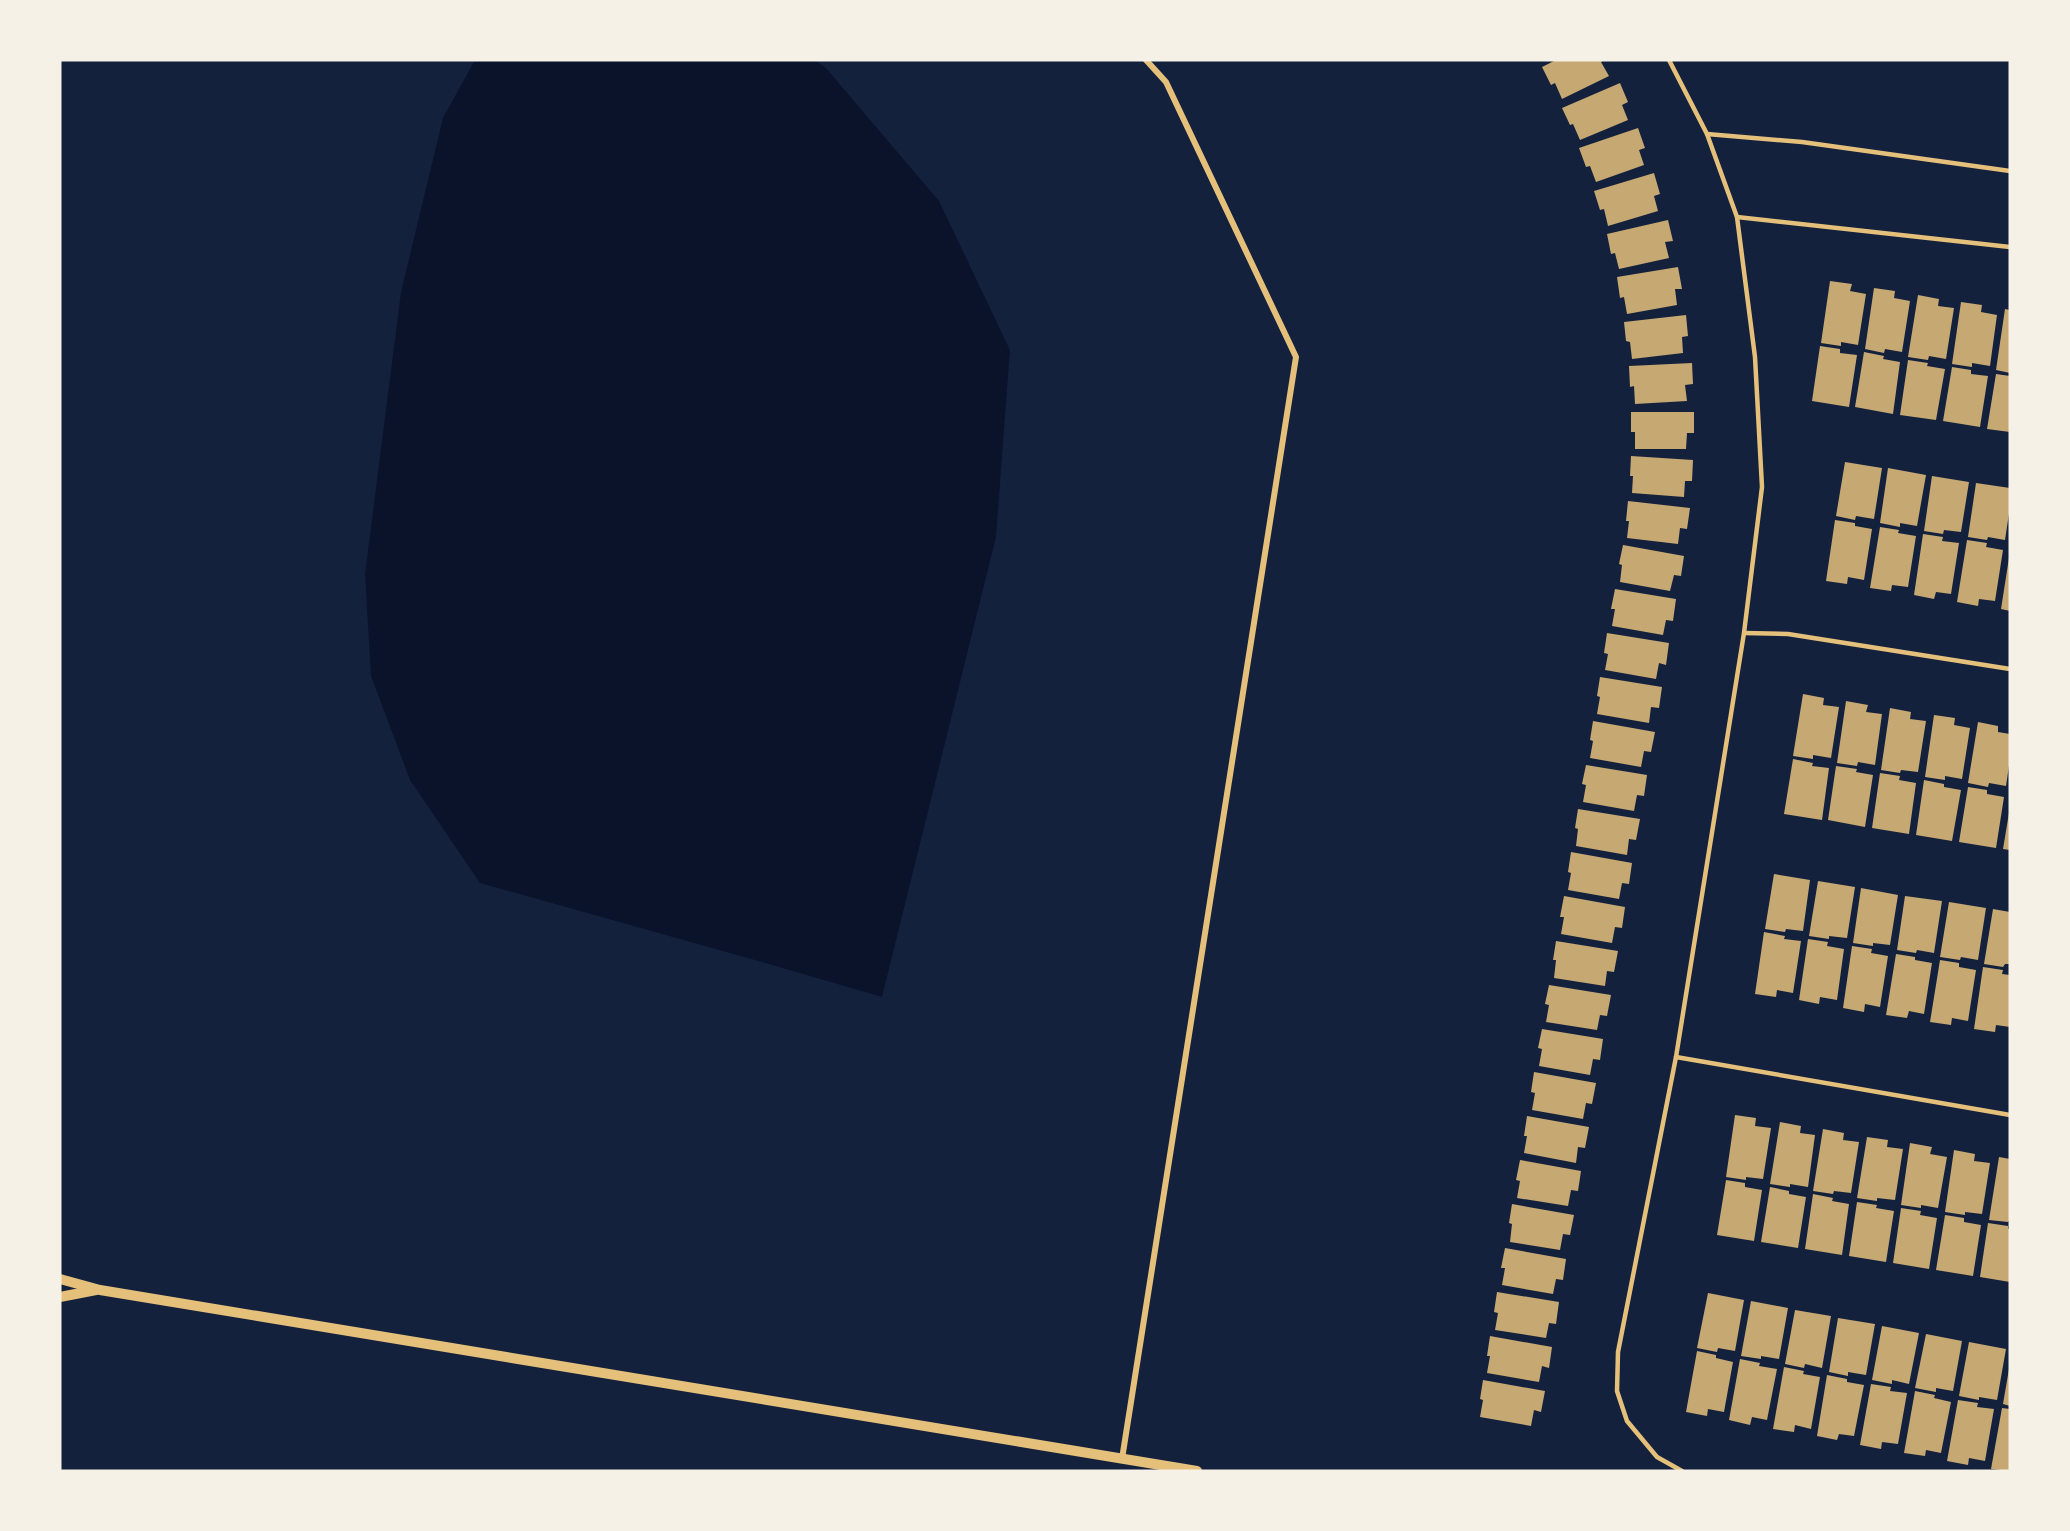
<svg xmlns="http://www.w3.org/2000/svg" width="2070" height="1531" font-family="'Sofia Sans Condensed',sans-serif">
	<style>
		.water { fill: #0b132b }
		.building { fill: #c6a872 }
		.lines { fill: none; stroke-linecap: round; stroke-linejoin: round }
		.service { stroke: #e5c07b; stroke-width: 4.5 }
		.minor { stroke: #e5c07b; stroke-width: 6 }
		.tertiary { stroke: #e5c07b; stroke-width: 10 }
	</style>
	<rect width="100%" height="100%" fill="#14213d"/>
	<polygon class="water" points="475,60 815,60 826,68 939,201 1010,350 996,537 882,997 762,962 480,883 410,780 371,676 365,574 401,292 443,118"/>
	<g class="building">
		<polygon points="1556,60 1604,60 1601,62 1609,76 1562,99 1555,83 1551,85 1542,67"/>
		<polygon points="1620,83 1628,102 1622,105 1628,120 1580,140 1573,124 1570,125 1562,108"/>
		<polygon points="1638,128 1645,148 1639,150 1644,165 1596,182 1590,166 1586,167 1579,148"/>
		<polygon points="1654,173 1660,194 1654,196 1658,211 1608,226 1604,209 1600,210 1594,191"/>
		<polygon points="1668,220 1673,241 1665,242 1669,258 1619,269 1615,253 1611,254 1607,234"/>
		<polygon points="1678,267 1682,289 1675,289 1677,305 1627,314 1624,297 1620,298 1617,277"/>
		<polygon points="1830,281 1852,284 1850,291 1866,294 1858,345 1841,342 1841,346 1821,343"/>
		<polygon points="1874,288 1895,291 1894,298 1910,301 1902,352 1885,349 1884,353 1865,349"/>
		<polygon points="1918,295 1939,299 1938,306 1954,308 1946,359 1929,356 1928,360 1908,357"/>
		<polygon points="1961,302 1982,305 1981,312 1997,315 1990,366 1972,363 1972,367 1952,364"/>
		<polygon points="2005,309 2010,310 2010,373 1996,370"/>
		<polygon points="1686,315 1688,336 1682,337 1683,353 1632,359 1630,342 1626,341 1624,322"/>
		<polygon points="1820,346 1840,349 1840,353 1857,355 1849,407 1812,401"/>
		<polygon points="1864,352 1884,356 1883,359 1900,362 1893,414 1855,407"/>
		<polygon points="1908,360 1928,363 1927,366 1945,369 1936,420 1900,415"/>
		<polygon points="1692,363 1693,384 1685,385 1687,401 1635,404 1634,386 1630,387 1629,366"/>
		<polygon points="1952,367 1971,370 1971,374 1988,376 1980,427 1943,421"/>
		<polygon points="1996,374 2010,376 2010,432 1987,429"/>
		<polygon points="1631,412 1694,412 1694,433 1687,433 1686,449 1635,449 1635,432 1631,432"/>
		<polygon points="1631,456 1693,460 1692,481 1685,481 1684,497 1632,493 1633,476 1630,476"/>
		<polygon points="1845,462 1882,468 1874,519 1856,516 1855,520 1836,516"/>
		<polygon points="1888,468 1926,475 1917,526 1900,523 1900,527 1880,523"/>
		<polygon points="1932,476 1969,482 1961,532 1944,530 1943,534 1924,531"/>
		<polygon points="1976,483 2010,488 2010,507 2005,540 1988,537 1987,540 1968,537"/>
		<polygon points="1628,501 1690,508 1687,529 1680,528 1678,544 1627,538 1629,521 1626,521"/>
		<polygon points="1835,520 1855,523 1855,526 1872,529 1864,580 1848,577 1847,584 1826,581"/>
		<polygon points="1880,527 1899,530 1898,533 1916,536 1908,587 1892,585 1891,591 1870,588"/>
		<polygon points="1923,534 1943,537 1942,541 1959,543 1951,594 1936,592 1934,599 1914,595"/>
		<polygon points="1967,540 1987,543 1986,547 2003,550 1995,601 1979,599 1978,606 1957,602"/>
		<polygon points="1623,545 1684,556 1681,576 1674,575 1670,591 1620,582 1622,565 1619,564"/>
		<polygon points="2009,558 2010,559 2010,611 2001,609"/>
		<polygon points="1615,589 1676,599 1673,621 1666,620 1663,635 1612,626 1615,609 1611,609"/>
		<polygon points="1607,633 1669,643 1666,665 1659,663 1656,679 1605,670 1608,654 1604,653"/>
		<polygon points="1600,677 1662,687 1659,708 1651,707 1649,723 1597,714 1600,697 1597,696"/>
		<polygon points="1803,694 1824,698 1823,705 1839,707 1831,758 1813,755 1813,759 1793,756"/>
		<polygon points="1846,701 1868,705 1866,712 1882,714 1875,765 1858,762 1857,766 1837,763"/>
		<polygon points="1890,708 1911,712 1910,719 1926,721 1918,772 1901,770 1900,773 1881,770"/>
		<polygon points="1934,715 1955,718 1954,725 1970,728 1962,779 1945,776 1945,780 1925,777"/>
		<polygon points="1593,721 1655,732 1651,752 1644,751 1641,767 1590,758 1593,741 1590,740"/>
		<polygon points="1978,722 1998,726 1998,732 2010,734 2010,759 2006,786 1989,783 1988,787 1968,783"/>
		<polygon points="1793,759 1813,763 1812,766 1829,768 1822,820 1784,814"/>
		<polygon points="1586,765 1647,775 1644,796 1637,795 1634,811 1583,802 1586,785 1582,784"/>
		<polygon points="1836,766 1857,769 1856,772 1873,775 1865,827 1828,820"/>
		<polygon points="1880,773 1900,776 1899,780 1916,783 1909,834 1872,828"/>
		<polygon points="1924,780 1944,784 1944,787 1961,790 1952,841 1916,835"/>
		<polygon points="1968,787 1987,790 1987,794 2004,797 1996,848 1959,842"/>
		<polygon points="1578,809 1640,819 1636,840 1629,839 1627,855 1576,846 1578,829 1575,828"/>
		<polygon points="2009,813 2010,813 2010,850 2003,849"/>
		<polygon points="1571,852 1632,863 1629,884 1622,883 1619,899 1568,890 1571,873 1568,872"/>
		<polygon points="1774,874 1810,880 1803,931 1786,929 1785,932 1765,929"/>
		<polygon points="1818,881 1855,887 1847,938 1829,936 1829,939 1809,936"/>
		<polygon points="1861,888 1898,895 1890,945 1873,943 1873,946 1853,943"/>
		<polygon points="1564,896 1625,907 1622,928 1615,927 1612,943 1561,934 1564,917 1560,917"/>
		<polygon points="1905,896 1942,901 1934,953 1917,950 1916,953 1897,950"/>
		<polygon points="1949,902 1986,908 1978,960 1961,957 1960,960 1940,957"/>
		<polygon points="1993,909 2010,912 2010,964 2005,964 2003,967 1984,964"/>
		<polygon points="1764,932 1785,936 1784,939 1801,941 1793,993 1777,990 1776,997 1755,994"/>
		<polygon points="1808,939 1828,942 1827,946 1844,949 1837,1000 1820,997 1819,1004 1799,1000"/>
		<polygon points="1556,941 1618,951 1614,972 1607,971 1605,986 1554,978 1556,960 1553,960"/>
		<polygon points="1852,946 1872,949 1871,953 1888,956 1880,1007 1865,1004 1864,1012 1843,1008"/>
		<polygon points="1896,954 1915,957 1915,960 1932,963 1924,1014 1909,1011 1907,1018 1886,1015"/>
		<polygon points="1940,960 1959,963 1959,967 1976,970 1968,1021 1952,1018 1951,1025 1930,1022"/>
		<polygon points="1983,967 2003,970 2002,974 2010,975 2010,1027 1996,1025 1995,1032 1974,1029"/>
		<polygon points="1549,985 1611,995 1607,1016 1600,1015 1597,1030 1546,1022 1549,1005 1545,1004"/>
		<polygon points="1542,1029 1603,1039 1600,1060 1593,1059 1590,1075 1539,1066 1542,1049 1538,1048"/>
		<polygon points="1534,1072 1596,1083 1592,1104 1586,1103 1583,1119 1532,1110 1535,1093 1531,1092"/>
		<polygon points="1735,1115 1756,1118 1755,1126 1771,1128 1763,1179 1746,1177 1746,1180 1726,1177"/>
		<polygon points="1527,1116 1589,1127 1585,1148 1578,1147 1576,1163 1524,1153 1527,1136 1524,1136"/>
		<polygon points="1780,1122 1801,1126 1800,1133 1815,1135 1808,1187 1790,1184 1790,1187 1770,1184"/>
		<polygon points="1823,1129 1844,1133 1843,1140 1859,1142 1851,1193 1834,1191 1833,1194 1813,1191"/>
		<polygon points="1867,1137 1888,1140 1887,1147 1903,1149 1895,1200 1877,1198 1877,1201 1857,1198"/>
		<polygon points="1910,1143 1932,1147 1930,1154 1947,1157 1938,1208 1921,1205 1921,1208 1901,1205"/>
		<polygon points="1954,1150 1975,1154 1974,1161 1990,1163 1982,1214 1965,1212 1965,1215 1945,1212"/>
		<polygon points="1999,1157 2010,1159 2010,1219 2008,1222 1989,1220"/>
		<polygon points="1520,1160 1581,1171 1578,1191 1571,1190 1568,1206 1517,1198 1520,1181 1516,1180"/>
		<polygon points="1726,1180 1745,1183 1745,1187 1762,1190 1754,1241 1717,1235"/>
		<polygon points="1770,1187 1789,1191 1789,1194 1806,1197 1798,1248 1761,1242"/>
		<polygon points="1813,1194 1833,1198 1832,1201 1849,1204 1842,1255 1805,1249"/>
		<polygon points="1857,1202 1877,1205 1876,1208 1894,1211 1886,1262 1849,1256"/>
		<polygon points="1512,1204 1574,1215 1570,1235 1563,1234 1560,1250 1510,1242 1512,1224 1509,1223"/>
		<polygon points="1901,1208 1921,1211 1920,1215 1937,1218 1929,1269 1893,1263"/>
		<polygon points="1945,1215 1964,1218 1964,1222 1981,1225 1973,1276 1936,1270"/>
		<polygon points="1988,1223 2008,1226 2008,1229 2010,1229 2010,1282 1980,1277"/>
		<polygon points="1505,1248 1566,1259 1563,1280 1556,1279 1553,1294 1502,1285 1505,1268 1501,1268"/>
		<polygon points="1497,1292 1559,1302 1556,1324 1549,1323 1546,1338 1495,1330 1498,1313 1494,1312"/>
		<polygon points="1708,1293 1744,1300 1735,1351 1718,1348 1717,1352 1697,1348"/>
		<polygon points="1751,1301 1788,1308 1779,1359 1761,1356 1761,1359 1741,1356"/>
		<polygon points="1795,1310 1831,1316 1822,1368 1805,1364 1804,1368 1785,1364"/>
		<polygon points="1838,1318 1875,1324 1866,1375 1848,1372 1848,1376 1829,1372"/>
		<polygon points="1882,1326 1919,1333 1909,1384 1892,1380 1892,1384 1872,1380"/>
		<polygon points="1926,1334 1962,1341 1953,1391 1936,1388 1936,1392 1915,1388"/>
		<polygon points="1490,1336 1552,1347 1549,1368 1542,1366 1539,1382 1487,1373 1490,1356 1487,1356"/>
		<polygon points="1969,1342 2006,1349 1997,1400 1979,1397 1979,1400 1959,1396"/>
		<polygon points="1697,1351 1716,1355 1716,1358 1733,1362 1724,1412 1708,1409 1707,1416 1686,1412"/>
		<polygon points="1740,1359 1760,1363 1759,1366 1777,1369 1767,1420 1752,1417 1750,1425 1729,1420"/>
		<polygon points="1784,1367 1804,1371 1803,1374 1820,1377 1811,1429 1795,1425 1794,1432 1773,1429"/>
		<polygon points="2009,1369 2010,1369 2010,1406 2003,1404"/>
		<polygon points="1827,1375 1847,1379 1847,1382 1864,1385 1854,1436 1839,1434 1837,1440 1817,1436"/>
		<polygon points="1483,1380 1545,1391 1541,1412 1534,1410 1531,1426 1480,1417 1483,1400 1480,1399"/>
		<polygon points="1871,1384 1891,1387 1890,1391 1907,1393 1898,1444 1882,1442 1881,1449 1860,1445"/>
		<polygon points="1915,1391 1935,1395 1934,1398 1951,1402 1941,1453 1926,1450 1925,1456 1904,1453"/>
		<polygon points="1958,1400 1978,1403 1977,1407 1994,1409 1985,1461 1969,1458 1968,1465 1947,1461"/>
		<polygon points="2002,1408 2010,1409 2010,1471 1991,1469"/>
	</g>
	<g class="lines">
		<g class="service">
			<polyline points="1669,60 1707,134 1737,217 1755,357 1762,487 1744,633 1676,1057 1618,1352 1617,1391 1627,1421 1657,1457 1682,1471"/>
			<polyline points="1707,134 1802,142 2010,171"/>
			<polyline points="1737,217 2010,247"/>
			<polyline points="1744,633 1788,634 2010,669"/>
			<polyline points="1676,1057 2010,1115"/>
		</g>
		<polyline class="minor" points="1122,1459 1296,357 1166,82 1146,60"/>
		<g class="tertiary">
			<polyline points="60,1279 100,1290 1197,1471"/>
			<polyline points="60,1297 96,1290"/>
		</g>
	</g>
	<rect width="2070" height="1531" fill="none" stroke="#f6f1e7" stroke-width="123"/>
</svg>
